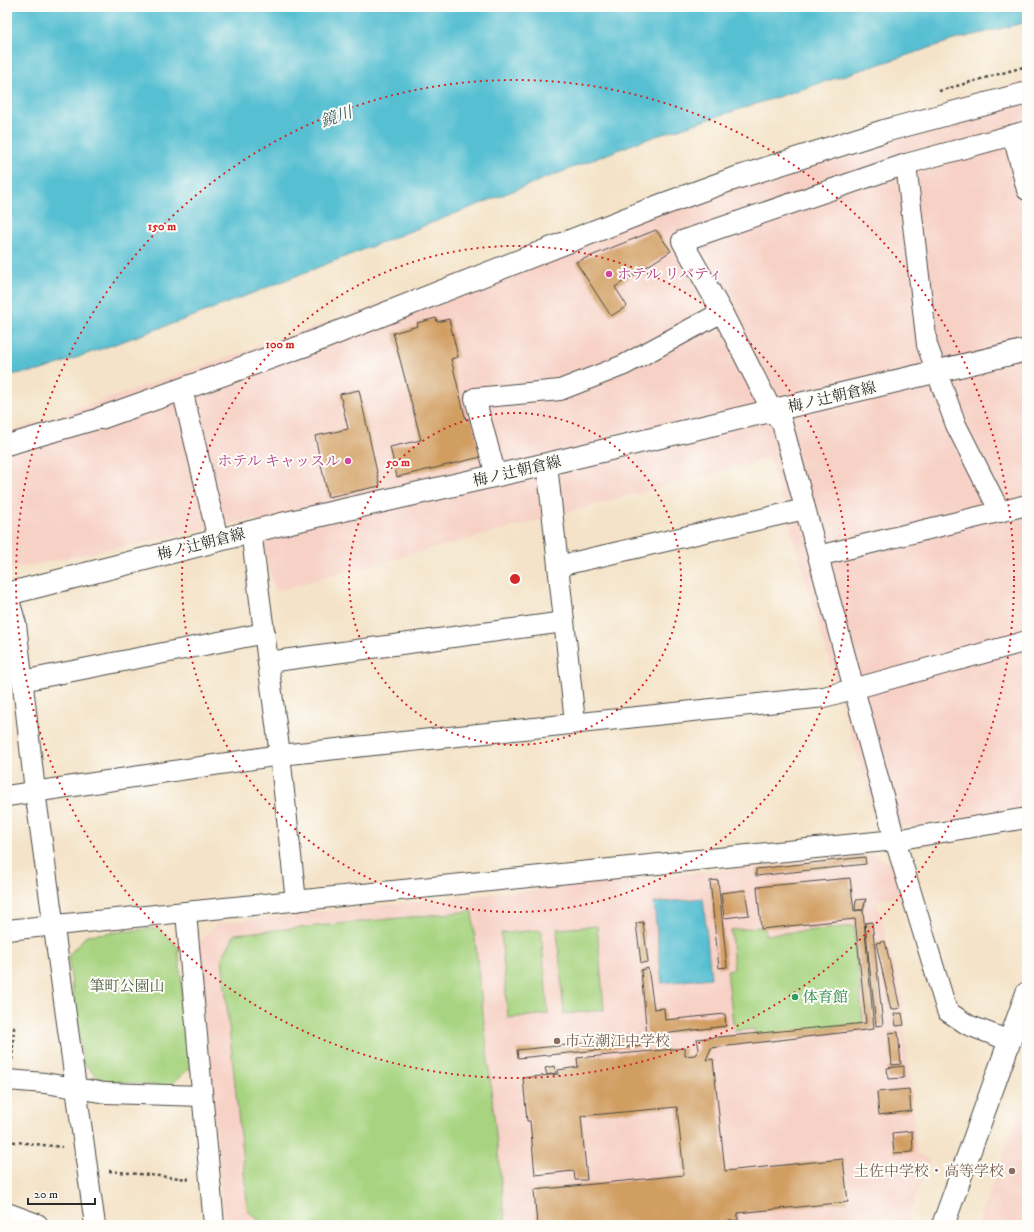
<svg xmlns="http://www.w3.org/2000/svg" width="1034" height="1232" font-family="'IM FELL DW Pica','Noto Serif JP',serif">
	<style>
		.built { fill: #f7d1c6 }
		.green { fill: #a8d481; stroke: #6a8056 }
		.water { fill: #56bfd2; stroke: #40757e }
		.building { fill: #d19e62 }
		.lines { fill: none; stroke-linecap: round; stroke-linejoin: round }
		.street-casing { stroke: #494743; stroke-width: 22 }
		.secondary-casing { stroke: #494743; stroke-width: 24 }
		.path { stroke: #494743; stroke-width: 2.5; stroke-dasharray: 3 3; stroke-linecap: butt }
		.street { stroke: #fff; stroke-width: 20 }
		.secondary { stroke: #fff; stroke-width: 22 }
		.ring { fill: none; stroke: #d62828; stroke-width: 2; stroke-dasharray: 2 4 }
		.hotel-dot { fill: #d1479c; stroke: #fdfcf7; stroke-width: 1.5 }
		.leisure-dot { fill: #2e9e5b; stroke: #fdfcf7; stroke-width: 1.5 }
		.education-dot { fill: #8d6e63; stroke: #fdfcf7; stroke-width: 1.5 }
		.labels { text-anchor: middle; stroke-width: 4; stroke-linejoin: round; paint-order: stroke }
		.hotel-label { font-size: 15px; fill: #b23c85; stroke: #fdfcf7; text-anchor: start }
		.street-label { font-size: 15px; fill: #2b2b2b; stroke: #fdfcf7 }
		.park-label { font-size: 15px; fill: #505e45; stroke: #fdfcf7 }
		.leisure-label { font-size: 15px; fill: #27864d; stroke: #fdfcf7; text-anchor: start }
		.education-label { font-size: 15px; fill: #785e54; stroke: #fdfcf7; text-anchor: start }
		.water-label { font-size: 16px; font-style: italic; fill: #3a5f65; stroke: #fdfcf7 }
		.centre { fill: #d62828; stroke: #fdfcf7; stroke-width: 2 }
		.ring-label { font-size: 12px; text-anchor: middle; font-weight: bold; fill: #d62828; stroke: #fdfcf7; stroke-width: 4; stroke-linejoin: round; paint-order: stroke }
	</style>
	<rect width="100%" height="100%" fill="#fdfcf7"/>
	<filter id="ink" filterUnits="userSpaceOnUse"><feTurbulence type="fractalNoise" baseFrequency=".025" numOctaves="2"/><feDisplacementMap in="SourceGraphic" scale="8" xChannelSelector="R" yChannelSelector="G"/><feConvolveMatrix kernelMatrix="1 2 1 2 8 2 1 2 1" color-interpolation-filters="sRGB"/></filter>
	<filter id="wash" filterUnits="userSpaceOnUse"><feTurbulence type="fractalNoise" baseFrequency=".012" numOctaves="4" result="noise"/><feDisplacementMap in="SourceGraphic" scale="16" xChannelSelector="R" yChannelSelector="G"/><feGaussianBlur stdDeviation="0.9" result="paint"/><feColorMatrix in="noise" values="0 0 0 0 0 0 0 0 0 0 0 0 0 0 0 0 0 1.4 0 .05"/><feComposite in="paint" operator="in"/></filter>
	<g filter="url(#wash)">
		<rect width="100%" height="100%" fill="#f4e3c8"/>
		<g class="built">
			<polygon points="1027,80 1027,810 879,831 770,458 275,591 256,519 7,570 7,431 28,426"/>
			<polygon points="875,854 897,870 903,895 876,900 902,995 917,1154 930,1160 905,1225 225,1225 198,945 217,923"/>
			<polygon points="1020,1109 1027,1111 1027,1225 978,1225"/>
		</g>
		<g class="green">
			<polygon points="472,911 505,1219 503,1225 265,1225 248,1211 222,958 235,934"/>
			<polygon points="597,926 604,1010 564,1014 557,929"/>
			<polygon points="854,926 863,1023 755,1035 754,1029 734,1031 727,970 734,969 731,930 761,927 761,929 765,928 765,935"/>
			<polygon points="158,928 178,947 190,1068 169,1087 101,1080 83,1063 68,956 87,935"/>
			<polygon points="541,930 548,1014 508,1018 501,933"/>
		</g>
		<g class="water">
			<polygon points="7,7 1027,7 1027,22 954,40 638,142 194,316 39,371 7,375"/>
			<polygon points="703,898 711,978 662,983 654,903"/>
		</g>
		<g id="blocks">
			<g class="building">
				<polygon points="656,230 671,251 615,287 627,306 611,316 576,262"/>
				<polygon points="436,318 437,322 449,319 458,357 451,359 466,420 472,418 481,457 397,477 390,447 421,440 393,333 418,326 417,323"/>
				<polygon points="359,390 380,486 328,497 315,436 348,429 340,394"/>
				<polygon points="865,857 866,864 756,876 756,869"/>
				<polygon points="850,878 854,911 863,910 874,1029 711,1048 706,1060 713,1059 725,1171 843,1159 848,1202 738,1213 738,1220 692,1225 678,1225 677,1221 642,1225 537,1225 534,1190 684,1175 677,1107 581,1116 587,1180 575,1180 574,1171 535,1175 530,1121 527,1121 523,1078 559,1074 558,1070 578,1067 577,1058 685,1048 685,1056 695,1055 699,1049 697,1039 866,1023 855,919 761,929 761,927 757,887"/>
				<polygon points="718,880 727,967 719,968 710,881"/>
				<polygon points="745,890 749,915 724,918 721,893"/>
				<polygon points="866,899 863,910 855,910 856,900"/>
				<polygon points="643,922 648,962 641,963 636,923"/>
				<polygon points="872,922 883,1025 876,1026 865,923"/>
				<polygon points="885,941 900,1008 891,1010 876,943"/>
				<polygon points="648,968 654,1009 664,1008 665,1020 725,1014 726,1026 647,1036 641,970"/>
				<polygon points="902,1013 904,1025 896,1026 894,1014"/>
				<polygon points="898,1032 901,1064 892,1065 889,1033"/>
				<polygon points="639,1038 640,1046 518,1058 517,1050"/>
				<polygon points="555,1066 556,1073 547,1075 545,1068"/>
				<polygon points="904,1066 904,1078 888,1079 887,1068"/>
				<polygon points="909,1089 911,1111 879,1115 877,1092"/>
				<polygon points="912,1131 913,1152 894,1153 892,1133"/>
			</g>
		</g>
	</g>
	<g filter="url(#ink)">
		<use href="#blocks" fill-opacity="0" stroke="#494743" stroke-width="1"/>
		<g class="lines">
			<g class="street-casing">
				<g id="street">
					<polyline points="1013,135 1027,190"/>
					<polyline points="906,164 927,345 956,425 1000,512"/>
					<polyline points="182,389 218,539"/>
					<polyline points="7,445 101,418"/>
					<polyline points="547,464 575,722"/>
					<polyline points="496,476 475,398 560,390 624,365 722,312"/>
					<polyline points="251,531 280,755 296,901"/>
					<polyline points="818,556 1027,505"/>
					<polyline points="558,566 805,509"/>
					<polyline points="7,594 16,624 35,791 95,1225"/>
					<polyline points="268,662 564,622"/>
					<polyline points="22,681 265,633"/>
					<polyline points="7,796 280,755 824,697 1027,641"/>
					<polyline points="186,913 214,1225"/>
					<polyline points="7,930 895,840 1027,818"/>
					<polyline points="1010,1041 968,1025 947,1011 895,840 782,423 772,411 722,312 682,241 906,164 1027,131"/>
					<polyline points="7,1080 45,1083 106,1093 202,1096"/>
				</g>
			</g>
			<g class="secondary-casing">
				<g id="secondary">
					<polyline points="101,418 303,346 664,204 730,180 884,131 1027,93"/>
					<polyline points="7,594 286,523 547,464 1027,350"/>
					<polyline points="7,1214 37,1225"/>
					<polyline points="943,1225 1027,993"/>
				</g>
			</g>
			<g class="path">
				<polyline points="939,91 1027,66"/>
				<polyline points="7,1027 14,1028 12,1060"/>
				<polyline points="7,1141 62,1147"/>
				<polyline points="109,1171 189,1179"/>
			</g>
			<use href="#street" class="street"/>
			<use href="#secondary" class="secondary"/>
		</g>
	</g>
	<g class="ring">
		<circle cx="515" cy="579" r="166"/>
		<circle cx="515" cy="579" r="333"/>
		<circle cx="515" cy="579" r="499"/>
	</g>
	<g class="hotel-dot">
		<circle cx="609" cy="274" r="4"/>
		<circle cx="348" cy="461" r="4"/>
	</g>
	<circle class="leisure-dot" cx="795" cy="997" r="4"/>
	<g class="education-dot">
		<circle cx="557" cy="1041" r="4"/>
		<circle cx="1012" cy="1171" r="4"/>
	</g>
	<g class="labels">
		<g class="hotel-label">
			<text x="617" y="279">ホテル リバティ</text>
			<text x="340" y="466" text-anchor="end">ホテル キャッスル</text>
		</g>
		<g class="street-label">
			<text transform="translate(832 397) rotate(-13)" y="5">梅ノ辻朝倉線</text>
			<text transform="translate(517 471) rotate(-13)" y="5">梅ノ辻朝倉線</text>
			<text transform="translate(201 544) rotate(-14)" y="5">梅ノ辻朝倉線</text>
		</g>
		<g class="park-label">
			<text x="127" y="991">筆町公園山</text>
		</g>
		<g class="leisure-label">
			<text x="803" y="1002">体育館</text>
		</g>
		<g class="education-label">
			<text x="565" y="1046">市立潮江中学校</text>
			<text x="1004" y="1176" text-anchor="end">土佐中学校・高等学校</text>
		</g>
		<g class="water-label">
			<text transform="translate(336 116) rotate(-19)" y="6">鏡川</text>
		</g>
	</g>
	<circle cx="515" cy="579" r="6" class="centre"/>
	<g class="ring-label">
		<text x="162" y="230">150 m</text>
		<text x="280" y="348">100 m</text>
		<text x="398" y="466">50 m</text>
	</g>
	<rect width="1034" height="1232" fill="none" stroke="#fdfcf7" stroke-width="24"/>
	<path d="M28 1198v6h67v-6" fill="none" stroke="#2b2b2b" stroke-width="2"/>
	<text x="34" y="1198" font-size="12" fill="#2b2b2b" stroke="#fdfcf7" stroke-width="3" paint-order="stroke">20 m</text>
</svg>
